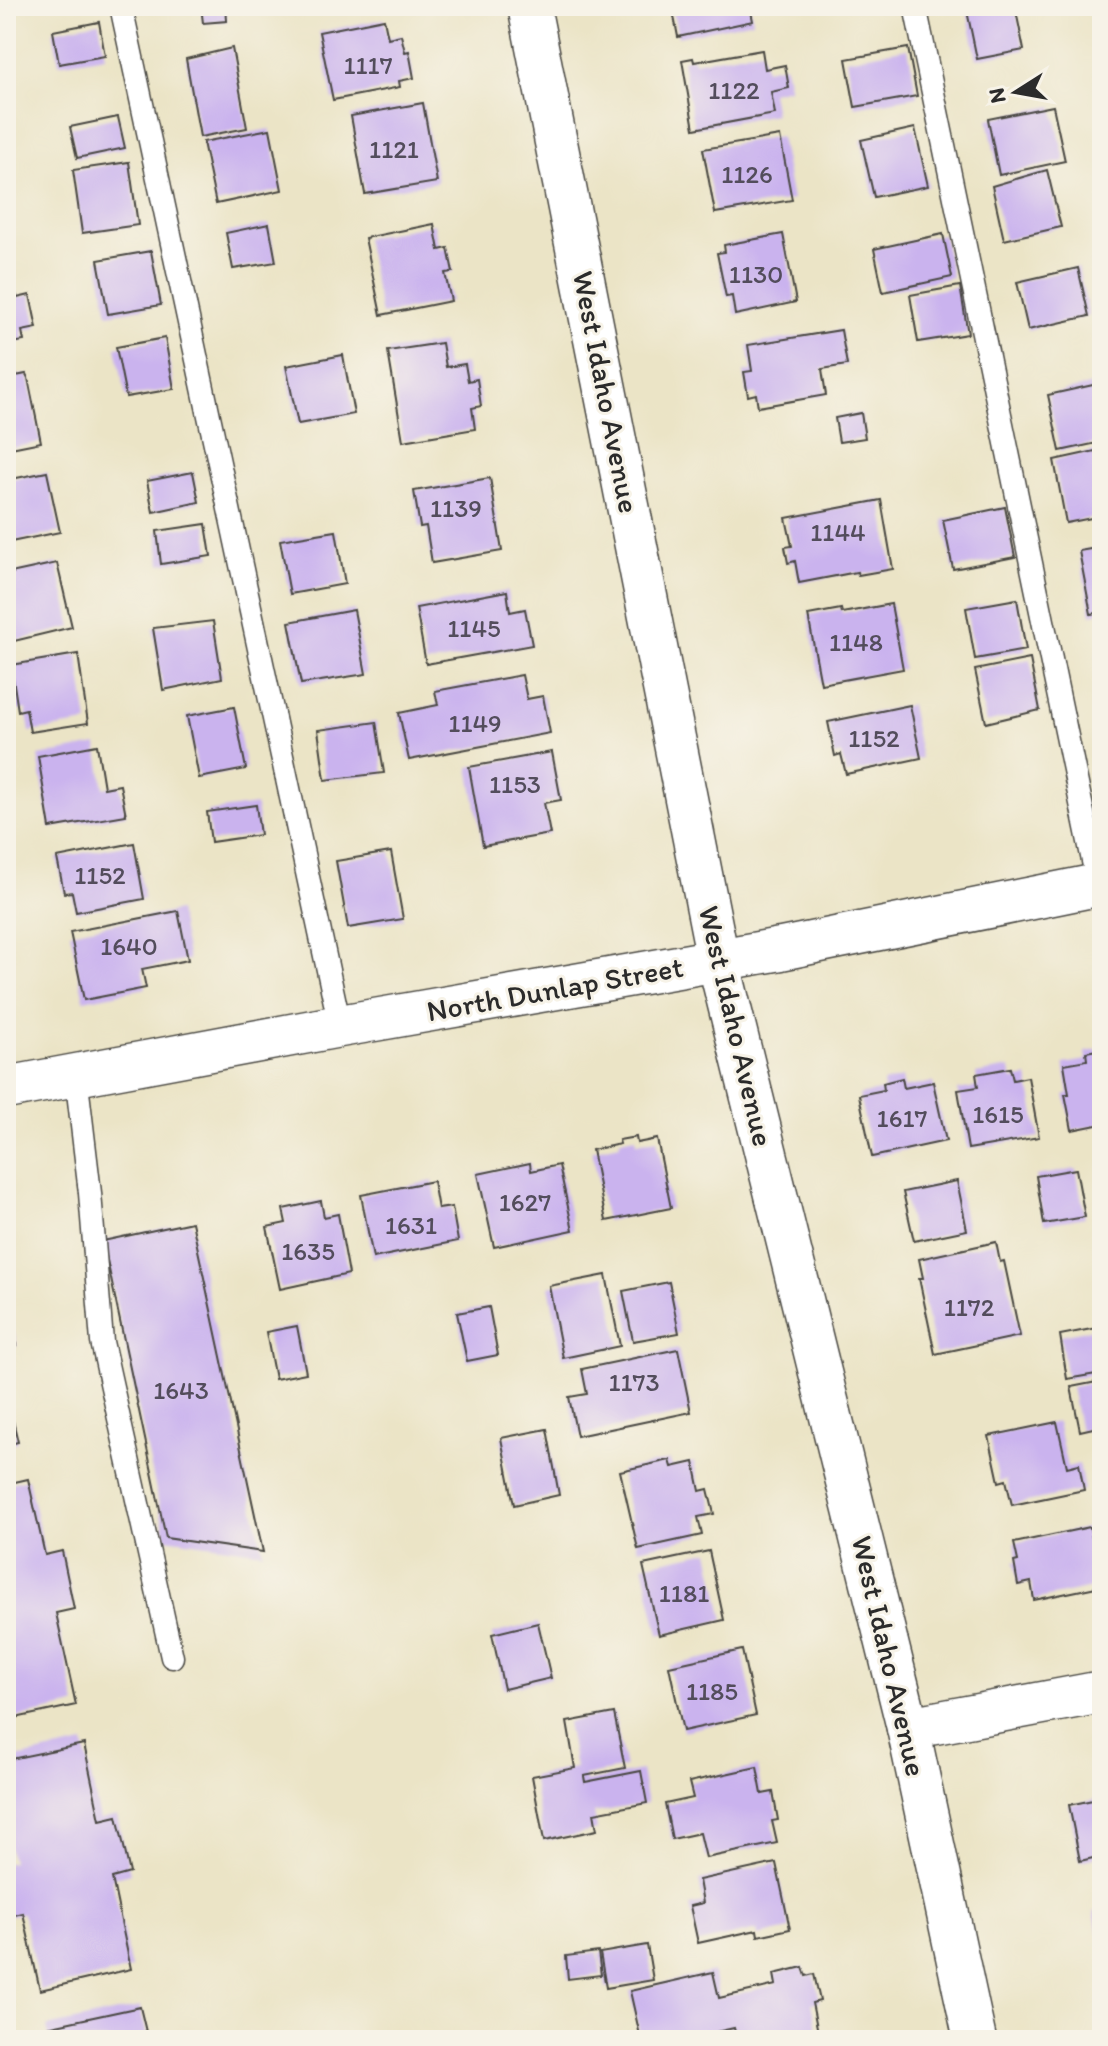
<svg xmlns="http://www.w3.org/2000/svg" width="1108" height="2046" font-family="Itim,sans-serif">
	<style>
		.building { fill: #cab3ee }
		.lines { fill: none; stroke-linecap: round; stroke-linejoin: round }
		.lane-casing { stroke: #484742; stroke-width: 25 }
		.street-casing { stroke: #484742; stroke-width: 45 }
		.lane { stroke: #fff; stroke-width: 22 }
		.street { stroke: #fff; stroke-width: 42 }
		.labels { text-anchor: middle; stroke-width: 6; stroke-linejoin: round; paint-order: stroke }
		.number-label { font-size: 26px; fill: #534d5c }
		.street-label { font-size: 30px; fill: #2b2b2b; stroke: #f7f3e8 }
	</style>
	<rect width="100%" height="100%" fill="#f7f3e8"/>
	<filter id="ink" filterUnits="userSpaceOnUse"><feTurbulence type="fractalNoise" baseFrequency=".0125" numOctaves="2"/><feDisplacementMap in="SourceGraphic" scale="16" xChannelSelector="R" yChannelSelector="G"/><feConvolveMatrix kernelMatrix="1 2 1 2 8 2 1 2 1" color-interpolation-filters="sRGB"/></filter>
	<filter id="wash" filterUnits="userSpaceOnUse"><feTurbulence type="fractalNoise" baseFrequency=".006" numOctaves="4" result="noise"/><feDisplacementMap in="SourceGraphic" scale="32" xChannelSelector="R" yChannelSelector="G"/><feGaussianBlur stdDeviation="1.8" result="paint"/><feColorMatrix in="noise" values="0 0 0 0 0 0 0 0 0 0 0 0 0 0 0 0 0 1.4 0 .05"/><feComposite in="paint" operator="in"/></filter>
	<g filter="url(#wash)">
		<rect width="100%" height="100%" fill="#ebe4c6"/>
		<g id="blocks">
			<g class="building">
				<polygon points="201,6 226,6 227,21 203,23"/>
				<polygon points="672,6 750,6 753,21 678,37"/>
				<polygon points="966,6 1015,6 1024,50 977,59"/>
				<polygon points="384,19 388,38 401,35 405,52 409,51 414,78 399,81 400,87 333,100 319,32"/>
				<polygon points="99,22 105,56 59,64 53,31"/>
				<polygon points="232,48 247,128 200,137 186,59"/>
				<polygon points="908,48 917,96 855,107 846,59"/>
				<polygon points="762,50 765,69 785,65 789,88 771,92 775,114 694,129 682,60 693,58 694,62"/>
				<polygon points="423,103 437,182 365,194 351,116"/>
				<polygon points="1053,106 1065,161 999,175 988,119"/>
				<polygon points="118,117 125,148 77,158 70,127"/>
				<polygon points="915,128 928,186 874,197 861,140"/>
				<polygon points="270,129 282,190 216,204 203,142"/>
				<polygon points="780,136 792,200 715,213 703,149"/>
				<polygon points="129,162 138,225 82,233 73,170"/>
				<polygon points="1047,170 1061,227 1004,240 992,186"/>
				<polygon points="269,224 276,262 233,269 226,233"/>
				<polygon points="434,224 439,250 448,248 453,272 445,273 451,301 381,315 365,238"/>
				<polygon points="783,234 796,302 735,315 732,296 726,297 717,253 725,252 724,245"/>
				<polygon points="943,234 952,277 883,292 874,249"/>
				<polygon points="151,251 161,305 108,314 98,260"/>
				<polygon points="1078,268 1089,316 1028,330 1017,282"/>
				<polygon points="13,280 17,298 30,295 37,328 22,331 24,341 6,344 6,281"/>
				<polygon points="960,286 968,334 918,342 910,295"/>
				<polygon points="841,330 847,365 822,369 826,395 758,407 756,394 748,396 744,372 752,371 748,345"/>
				<polygon points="165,338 174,389 126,397 116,347"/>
				<polygon points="442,343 446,367 465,364 468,381 477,379 481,406 472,408 475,429 403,441 388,351"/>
				<polygon points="343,355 354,414 298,424 286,366"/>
				<polygon points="26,374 28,378 41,442 6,449 6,378"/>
				<polygon points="1102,383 1102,442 1060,451 1048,395"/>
				<polygon points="861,413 865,438 839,442 835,418"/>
				<polygon points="1100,450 1102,460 1102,516 1066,523 1054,460"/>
				<polygon points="47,472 60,532 6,543 6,480"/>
				<polygon points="193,472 199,502 153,512 147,481"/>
				<polygon points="490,478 502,551 432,563 426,526 420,527 414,491"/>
				<polygon points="881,500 893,569 858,575 857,572 799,583 795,561 788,563 785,547 792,546 786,518"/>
				<polygon points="1005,507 1015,557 953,569 943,520"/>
				<polygon points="206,524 211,556 161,564 157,531"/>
				<polygon points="336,531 345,584 290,594 280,540"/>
				<polygon points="1102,547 1102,612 1091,614 1079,551"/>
				<polygon points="57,563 72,627 6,643 6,574"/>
				<polygon points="507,591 510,612 525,609 532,645 426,664 416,608"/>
				<polygon points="1017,599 1026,650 975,659 966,608"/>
				<polygon points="891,604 903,669 821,684 808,615 841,609 842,613"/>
				<polygon points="354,610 366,674 301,684 289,622"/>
				<polygon points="213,621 222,678 163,690 153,628"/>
				<polygon points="78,654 88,723 30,732 26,709 18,711 11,665"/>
				<polygon points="1102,654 1102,677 1101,677 1096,655"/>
				<polygon points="1030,659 1040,710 986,723 975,670"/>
				<polygon points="522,675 527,699 543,696 550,733 409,760 399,713 438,705 435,691"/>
				<polygon points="910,705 921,758 846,774 841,754 835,756 828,722"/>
				<polygon points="234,707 246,769 199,778 187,716"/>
				<polygon points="376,722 384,773 325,780 318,730"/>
				<polygon points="97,745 104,788 120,785 126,815 50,828 38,756"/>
				<polygon points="552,752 561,800 544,803 550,834 483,846 469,767"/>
				<polygon points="256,805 260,835 211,842 207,812"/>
				<polygon points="134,843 144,899 76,912 72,892 64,893 57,858"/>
				<polygon points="391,852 403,919 348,928 336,861"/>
				<polygon points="178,911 188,960 142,969 146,988 84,1000 70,932"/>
				<polygon points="1102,1049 1102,1124 1072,1130 1065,1094 1069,1094 1064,1064 1087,1060 1086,1052"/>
				<polygon points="1010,1068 1013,1080 1028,1077 1039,1137 968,1149 958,1090 978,1087 976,1074"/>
				<polygon points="902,1078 904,1088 933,1082 946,1141 872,1157 859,1095 884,1090 883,1083"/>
				<polygon points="636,1137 637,1143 657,1139 671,1208 606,1221 592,1150 620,1144 619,1140"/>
				<polygon points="530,1163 531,1171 559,1165 573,1230 494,1247 478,1174"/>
				<polygon points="1076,1169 1085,1217 1044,1224 1036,1176"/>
				<polygon points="433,1181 438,1209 452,1207 458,1241 373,1258 361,1195"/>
				<polygon points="957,1181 967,1230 914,1241 903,1192"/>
				<polygon points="321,1201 324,1217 338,1214 349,1274 280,1289 267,1227 286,1223 283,1209"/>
				<polygon points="192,1222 263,1552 166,1538 103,1241"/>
				<polygon points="996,1242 1000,1262 1004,1261 1020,1336 935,1354 919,1278 923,1278 919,1259"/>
				<polygon points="606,1275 620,1346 563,1358 549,1286"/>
				<polygon points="669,1282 679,1333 633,1341 623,1291"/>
				<polygon points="7,1299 17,1346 6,1349 6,1300"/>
				<polygon points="489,1307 498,1355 467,1361 457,1313"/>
				<polygon points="297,1326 306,1373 275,1379 266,1332"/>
				<polygon points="1102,1327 1102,1373 1067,1379 1060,1335"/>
				<polygon points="678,1349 691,1412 577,1436 569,1397 587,1394 582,1369"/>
				<polygon points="1102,1381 1102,1426 1080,1431 1071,1387"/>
				<polygon points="6,1391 18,1442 6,1445"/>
				<polygon points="1057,1422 1067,1467 1079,1464 1084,1490 1012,1505 1006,1480 999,1482 989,1436"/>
				<polygon points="547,1429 559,1495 514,1505 501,1438"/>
				<polygon points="670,1460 672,1467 694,1462 700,1491 708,1489 714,1514 698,1517 702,1535 638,1549 620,1471"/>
				<polygon points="28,1479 45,1555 62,1551 74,1609 56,1613 76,1705 6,1720 6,1484"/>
				<polygon points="1090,1527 1101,1586 1034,1600 1031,1582 1018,1585 1014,1562 1018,1561 1014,1543"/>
				<polygon points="709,1551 724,1620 659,1635 643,1565"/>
				<polygon points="538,1623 551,1678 504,1689 492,1634"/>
				<polygon points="742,1650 756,1715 683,1731 669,1666"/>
				<polygon points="614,1713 625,1768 584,1776 585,1782 641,1771 647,1803 594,1813 597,1830 544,1841 532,1776 575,1768 567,1722"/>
				<polygon points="84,1744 100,1820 117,1816 130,1873 112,1878 131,1969 40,1990 23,1913 6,1917 6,1863 12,1862 6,1833 6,1760"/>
				<polygon points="757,1767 762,1794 773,1792 778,1820 772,1821 777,1843 706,1858 700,1833 672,1839 665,1804 693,1798 689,1782"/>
				<polygon points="1102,1798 1102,1856 1080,1861 1069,1805"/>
				<polygon points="776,1863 790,1929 758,1936 757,1930 698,1943 690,1906 703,1903 699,1880"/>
				<polygon points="1102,1910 1102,1933 1098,1934 1094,1911"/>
				<polygon points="647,1945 653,1980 606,1988 600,1953"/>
				<polygon points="598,1952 601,1975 568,1979 566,1956"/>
				<polygon points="803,1967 806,1976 814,1974 820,2001 812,2003 819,2037 807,2040 737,2040 734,2028 681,2040 641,2040 630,1991 713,1972 719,1998 776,1985 774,1974"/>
				<polygon points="140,2007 148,2040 50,2040 47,2027"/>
			</g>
		</g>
	</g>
	<g filter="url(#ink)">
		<use href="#blocks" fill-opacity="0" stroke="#484742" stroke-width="2"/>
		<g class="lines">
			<g class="lane-casing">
				<g id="lane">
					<polyline points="121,6 340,1026"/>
					<polyline points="915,6 1098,885"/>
					<polyline points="76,1075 90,1193 102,1342 172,1657"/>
				</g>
			</g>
			<g class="street-casing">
				<g id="street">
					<polyline points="529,6 718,960 908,1728 975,2040"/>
					<polyline points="6,1088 340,1026 781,949 1102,884"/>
					<polyline points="908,1728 1102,1692"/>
				</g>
			</g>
			<use href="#lane" class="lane"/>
			<use href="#street" class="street"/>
		</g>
	</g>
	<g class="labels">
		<g class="number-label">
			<text x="368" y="74">1117</text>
			<text x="734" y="99">1122</text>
			<text x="394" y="158">1121</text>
			<text x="747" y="183">1126</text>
			<text x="756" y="283">1130</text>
			<text x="456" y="517">1139</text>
			<text x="838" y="541">1144</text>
			<text x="474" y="637">1145</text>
			<text x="856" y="651">1148</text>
			<text x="475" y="732">1149</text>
			<text x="874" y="747">1152</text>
			<text x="515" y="793">1153</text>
			<text x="100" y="884">1152</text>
			<text x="129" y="955">1640</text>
			<text x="998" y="1123">1615</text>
			<text x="902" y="1127">1617</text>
			<text x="525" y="1211">1627</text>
			<text x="411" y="1234">1631</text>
			<text x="308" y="1260">1635</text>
			<text x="969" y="1316">1172</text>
			<text x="634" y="1391">1173</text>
			<text x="181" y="1399">1643</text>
			<text x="684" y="1602">1181</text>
			<text x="712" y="1700">1185</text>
		</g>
		<g class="street-label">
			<text transform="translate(606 392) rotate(79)" y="10">West Idaho Avenue</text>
			<text transform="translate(555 989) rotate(-10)" y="10">North Dunlap Street</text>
			<text transform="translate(736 1026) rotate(77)" y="10">West Idaho Avenue</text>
			<text transform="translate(889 1656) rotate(77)" y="10">West Idaho Avenue</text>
		</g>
	</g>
	<rect width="1108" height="2046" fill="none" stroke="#f7f3e8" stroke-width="32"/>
	<g transform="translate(1016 92) rotate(259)" stroke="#f7f3e8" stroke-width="6" paint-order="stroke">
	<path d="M0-6L14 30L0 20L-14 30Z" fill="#2b2b2b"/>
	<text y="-12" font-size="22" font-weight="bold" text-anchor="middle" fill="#2b2b2b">N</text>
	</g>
</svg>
